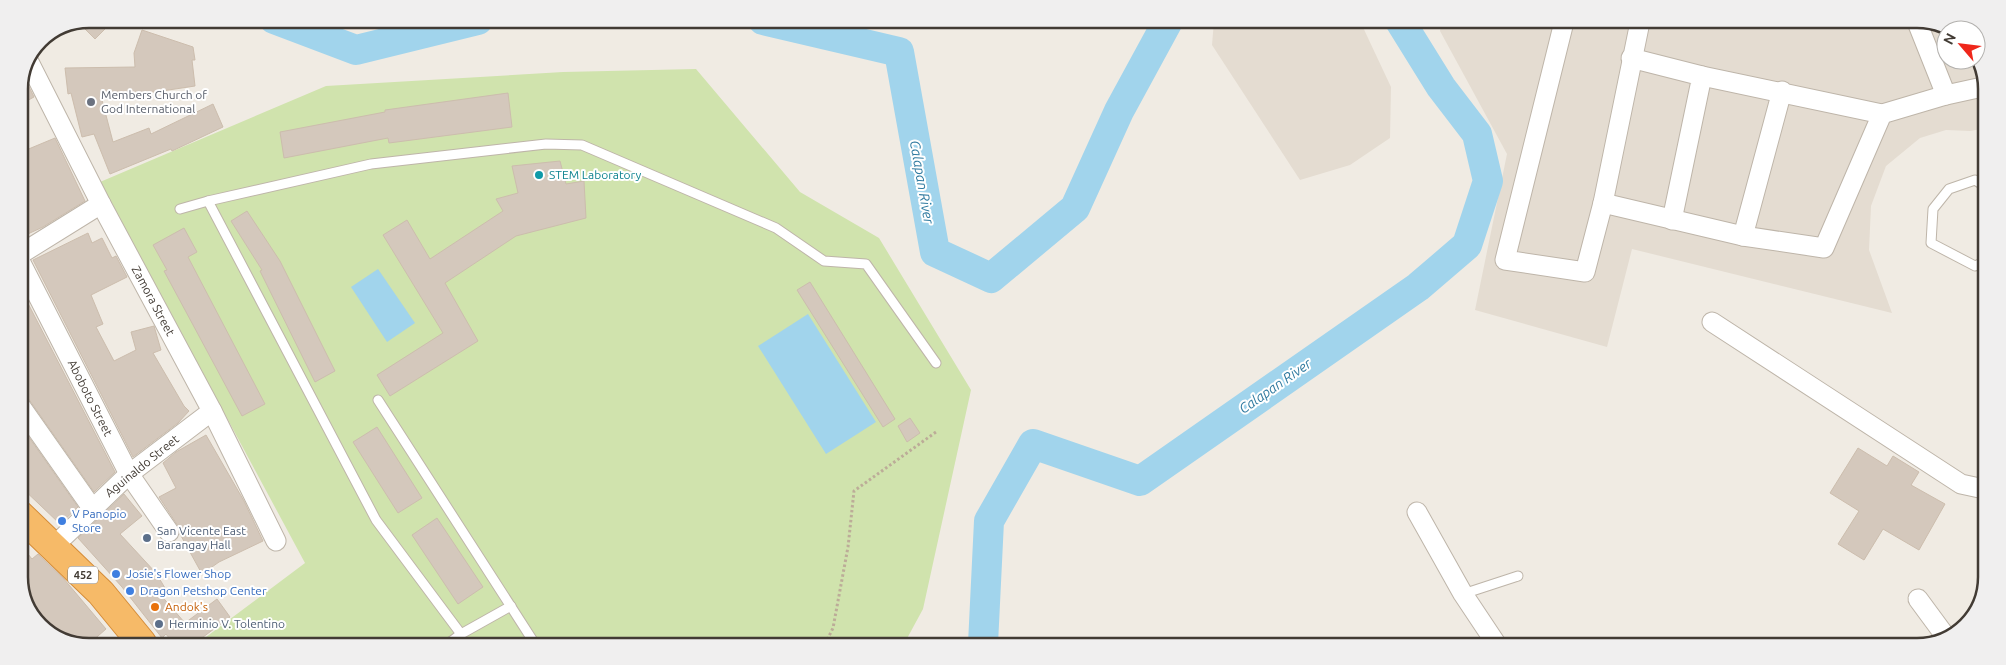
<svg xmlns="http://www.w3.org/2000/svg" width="2006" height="665" font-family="Ubuntu,sans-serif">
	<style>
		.residential { fill: #e4dcd1 }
		.green { fill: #d0e3ad }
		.water { fill: #a1d4ec }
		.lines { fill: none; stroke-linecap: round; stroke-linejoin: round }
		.river { stroke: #a1d4ec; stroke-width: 30 }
		.building { fill: #d4c8bc; stroke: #ccbdad }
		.lane-casing { stroke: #beb5a9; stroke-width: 11 }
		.street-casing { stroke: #beb5a9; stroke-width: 21 }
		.highway-casing { stroke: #d58d39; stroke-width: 30 }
		.path { stroke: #bcac98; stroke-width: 3; stroke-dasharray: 2.5 2.5; stroke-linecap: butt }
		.lane { stroke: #fff; stroke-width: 9 }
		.street { stroke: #fff; stroke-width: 19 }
		.highway { stroke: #f6ba68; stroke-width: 28 }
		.worship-dot { fill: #6b7280; stroke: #fff; stroke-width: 2 }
		.culture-dot { fill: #0f9aa8; stroke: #fff; stroke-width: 2 }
		.shop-dot { fill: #3f7fe0; stroke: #fff; stroke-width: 2 }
		.service-dot { fill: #5c6f8a; stroke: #fff; stroke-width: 2 }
		.food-dot { fill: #e8710a; stroke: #fff; stroke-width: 2 }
		.labels { text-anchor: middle; stroke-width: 4; stroke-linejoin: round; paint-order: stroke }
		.shield { fill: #fff; stroke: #7b7671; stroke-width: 1 }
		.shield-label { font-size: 11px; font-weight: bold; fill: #423b34 }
		.worship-label { font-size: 12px; fill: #5b616d; stroke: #fff; text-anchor: start }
		.culture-label { font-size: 12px; fill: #0d838f; stroke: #fff; text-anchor: start }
		.street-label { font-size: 12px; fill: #423b34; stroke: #fff }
		.shop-label { font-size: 12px; fill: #366cbe; stroke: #fff; text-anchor: start }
		.service-label { font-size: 12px; fill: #4e5e75; stroke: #fff; text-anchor: start }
		.food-label { font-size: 12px; fill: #c56008; stroke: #fff; text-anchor: start }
		.water-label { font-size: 14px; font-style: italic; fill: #317ba0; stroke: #fff }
		.rim { fill: none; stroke: #423b34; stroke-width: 2.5 }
	</style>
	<rect width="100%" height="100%" fill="#f0ebe3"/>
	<g class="residential">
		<polygon points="1214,21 1360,21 1391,87 1390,138 1350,165 1300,180 1212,45"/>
		<polygon points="1442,21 1940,22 1950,30 1946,30 1946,60 1976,60 1976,55 1987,84 1987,128 1970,131 1946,130 1920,138 1886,166 1871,206 1869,250 1892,313 1632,249 1607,347 1475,310 1507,154 1440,31"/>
	</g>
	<polygon class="green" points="696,69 800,192 879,238 971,390 923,609 904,644 198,643 305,563 100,182 326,86 563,72"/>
	<g class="water">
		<polygon points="378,269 415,323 387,342 351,287"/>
		<polygon points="808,314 876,422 826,454 758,346"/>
	</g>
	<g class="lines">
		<g class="river">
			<polyline points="274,19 356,50 478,20"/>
			<polyline points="763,20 899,52 935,252 991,278 1075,208 1119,111 1168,21"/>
			<polyline points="983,644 989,521 1033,444 1140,481 1418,287 1467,245 1488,181 1477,134 1441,87 1400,21"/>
		</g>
	</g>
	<g class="building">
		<polygon points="88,19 115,19 95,39 79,23"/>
		<polygon points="142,30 193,47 195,60 192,60 195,86 102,100 113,142 149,128 151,134 213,104 223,127 172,151 171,149 110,174 94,134 82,137 71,93 68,94 65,68 135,67 134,53"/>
		<polygon points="23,75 34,97 19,105 19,84"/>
		<polygon points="508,93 512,127 389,143 388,138 284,158 280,132 385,112 385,110"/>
		<polygon points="55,138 85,201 43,227 19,238 19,153"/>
		<polygon points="560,161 566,184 584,181 586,218 516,236 445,283 478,341 390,396 377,375 443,333 383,235 407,220 430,259 503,211 496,199 518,193 512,166"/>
		<polygon points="247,211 280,261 335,371 315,382 260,271 262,270 231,221"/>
		<polygon points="184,228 197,252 188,257 265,404 242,416 164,271 167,270 153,245"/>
		<polygon points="88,233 92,243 102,238 112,258 116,256 127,277 91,295 103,324 96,327 114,361 136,350 131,332 154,326 161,350 153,353 184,406 189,411 178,423 133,457 33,260"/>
		<polygon points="810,282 895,419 883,427 797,290"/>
		<polygon points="19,286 115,472 94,492 28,398 19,393"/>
		<polygon points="910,418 920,433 907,442 898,426"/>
		<polygon points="19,423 78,507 60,524 19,485"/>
		<polygon points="377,427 422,498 398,513 353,442"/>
		<polygon points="206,435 244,501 263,541 219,562 202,574 180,534 178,526 159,497 176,488 163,463 176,452"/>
		<polygon points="1858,448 1887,466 1893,456 1919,472 1911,485 1945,504 1919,550 1883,529 1864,560 1838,544 1859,511 1830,493"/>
		<polygon points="124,494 142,516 120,534 156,573 165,588 159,593 185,623 217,599 230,617 195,643 173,643 166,634 162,638 122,587 78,538"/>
		<polygon points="437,518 483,587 458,604 412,535"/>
		<polygon points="19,543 32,559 38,554 64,579 106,629 90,643 66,643 52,632 28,606 19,581"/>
	</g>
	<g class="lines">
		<g class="lane-casing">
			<g id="lane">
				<polyline points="208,201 376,520 461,634"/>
				<polyline points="180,209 208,201 371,164 546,144 582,145 776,228 824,261 866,264 936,363"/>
				<polyline points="1986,261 1975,266 1931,243 1933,209 1949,189 1975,180 1986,187"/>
				<polyline points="378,400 535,644"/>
				<polyline points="1463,594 1518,576"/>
				<polyline points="449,643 461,634 511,606"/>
			</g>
		</g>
		<g class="street-casing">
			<g id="street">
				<polyline points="1564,22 1505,260 1585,272 1603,203 1640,22"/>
				<polyline points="1917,22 1946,95 1987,86"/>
				<polyline points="1631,58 1702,76 1672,220"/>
				<polyline points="29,62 101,204 212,411 276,541"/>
				<polyline points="1702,76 1882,114"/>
				<polyline points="1603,203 1743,236 1824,248 1882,114 1946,95"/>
				<polyline points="1743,236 1782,91"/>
				<polyline points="19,255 101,204"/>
				<polyline points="19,259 129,474 169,532"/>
				<polyline points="1712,322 1961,484 1984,489"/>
				<polyline points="19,404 92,508"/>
				<polyline points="1417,512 1463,594 1497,645"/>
				<polyline points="54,546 129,474 212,411"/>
				<polyline points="1918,599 1946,637"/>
			</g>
		</g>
		<g class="highway-casing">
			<polyline id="highway" points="19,514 101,593 142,643"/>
		</g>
		<polyline class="path" points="825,644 833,628 848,547 854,491 936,432"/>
		<use href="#lane" class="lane"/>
		<use href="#street" class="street"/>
		<use href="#highway" class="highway"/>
	</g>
	<circle class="worship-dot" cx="91" cy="102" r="5"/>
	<circle class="culture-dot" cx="539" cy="175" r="5"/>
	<g class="shop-dot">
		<circle cx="62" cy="521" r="5"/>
		<circle cx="116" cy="574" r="5"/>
		<circle cx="130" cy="591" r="5"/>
	</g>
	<g class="service-dot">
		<circle cx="147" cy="538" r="5"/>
		<circle cx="159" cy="624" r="5"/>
	</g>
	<circle class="food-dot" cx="155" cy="607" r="5"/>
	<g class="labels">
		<rect class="shield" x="68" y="566.5" width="30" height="17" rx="4"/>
		<g class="shield-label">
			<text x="83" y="579">452</text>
		</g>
		<g class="worship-label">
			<text x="101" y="99">Members Church of<tspan x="101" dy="14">God International</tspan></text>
		</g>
		<g class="culture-label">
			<text x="549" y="179">STEM Laboratory</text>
		</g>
		<g class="street-label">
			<text transform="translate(153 301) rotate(62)" y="4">Zamora Street</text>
			<text transform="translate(90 398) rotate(63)" y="4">Aboboto Street</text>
			<text transform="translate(142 466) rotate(-39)" y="4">Aguinaldo Street</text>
		</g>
		<g class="shop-label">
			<text x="72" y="518">V Panopio<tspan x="72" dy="14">Store</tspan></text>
			<text x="126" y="578">Josie's Flower Shop</text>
			<text x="140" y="595">Dragon Petshop Center</text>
		</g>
		<g class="service-label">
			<text x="157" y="535">San Vicente East<tspan x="157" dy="14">Barangay Hall</tspan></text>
			<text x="169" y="628">Herminio V. Tolentino</text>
		</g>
		<g class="food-label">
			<text x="165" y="611">Andok's</text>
		</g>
		<g class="water-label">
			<text transform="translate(922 182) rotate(80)" y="5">Calapan River</text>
			<text transform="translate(1275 386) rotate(-35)" y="5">Calapan River</text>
		</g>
	</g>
	<path d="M0 0H2006V665H0ZM89 28H1917A61 61 0 0 1 1978 89V577A61 61 0 0 1 1917 638H89A61 61 0 0 1 28 577V89A61 61 0 0 1 89 28Z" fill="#f0efef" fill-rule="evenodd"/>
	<path class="rim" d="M89 28H1917A61 61 0 0 1 1978 89V577A61 61 0 0 1 1917 638H89A61 61 0 0 1 28 577V89A61 61 0 0 1 89 28Z"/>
	<g transform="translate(1961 45) rotate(298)"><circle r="24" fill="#ffffff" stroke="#b3b1ae"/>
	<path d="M0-4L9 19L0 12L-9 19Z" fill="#ef271b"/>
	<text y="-8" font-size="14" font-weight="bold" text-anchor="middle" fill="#423b34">N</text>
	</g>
</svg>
